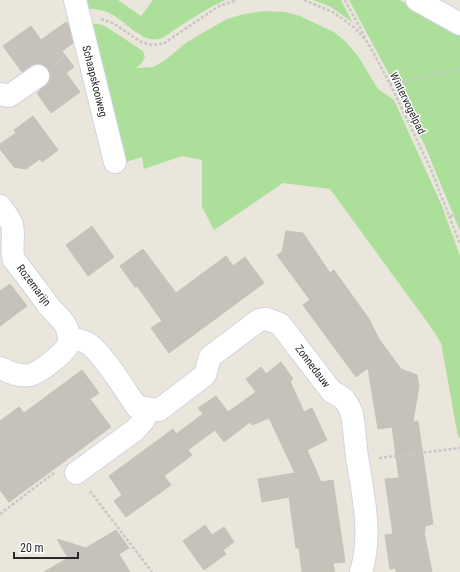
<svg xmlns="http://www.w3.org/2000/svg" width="460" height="572" font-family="'Roboto Condensed',sans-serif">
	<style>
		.green { fill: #ace09a }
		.building { fill: #c6c2bb; stroke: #c6c2b5 }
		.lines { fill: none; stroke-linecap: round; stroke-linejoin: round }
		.street-casing { stroke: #d1d3e2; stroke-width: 24 }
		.path { stroke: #c7c7c7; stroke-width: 2.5; stroke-dasharray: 3 2; stroke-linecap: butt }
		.street { stroke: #fff; stroke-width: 22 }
		.labels { text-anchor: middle; stroke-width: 3; stroke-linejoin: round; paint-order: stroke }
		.street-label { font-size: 11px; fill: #292929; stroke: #fff }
	</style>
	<rect width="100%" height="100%" fill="#ebe6dc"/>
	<g class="green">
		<path d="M 82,0 L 118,0 L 141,16 L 153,0 L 225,0 C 208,8 193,18 177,28 C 172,31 165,38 159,39 C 142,43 125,21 111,14 C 102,9 94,9 84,9 Z"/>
		<polygon points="313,0 341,0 353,23 331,7"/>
		<polygon points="349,0 400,0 449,30 460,35 460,231 425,146 391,78"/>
		<polygon points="264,11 286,12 300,16 334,32 345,41 358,56 378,89 394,100 442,206 460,256 460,438 458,437 441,343 433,330 330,189 283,183 214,230 202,207 202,160 182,156 144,169 142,157 126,162 119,160 87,23 99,24 105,26 143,51 145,57 141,64 136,68 153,67 164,61 187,42 227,19 244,14"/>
	</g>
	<g class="building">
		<polygon points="66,22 69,26 73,43 62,51 74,67 66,73 80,92 51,113 37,93 49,81 50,75 48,69 43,65 37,64 22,72 3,46 31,26 41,40"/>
		<polygon points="33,116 58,150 42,162 40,159 26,169 14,167 0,149 0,144 16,133 14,130"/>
		<polygon points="92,226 114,257 88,276 66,245"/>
		<polygon points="286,231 303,233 330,273 334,270 369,319 379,339 401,369 417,375 419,386 413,422 418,421 433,524 425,526 425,532 424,532 432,572 396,572 396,568 390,569 385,535 393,534 385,479 399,478 392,427 378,429 368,368 356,377 303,305 310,300 277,255 282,252"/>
		<polygon points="143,249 176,293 226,256 233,266 245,257 264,283 169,353 151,328 162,321 137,286 135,287 120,266"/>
		<polygon points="10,284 27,306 0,326 0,291"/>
		<polygon points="281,362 293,379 290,381 304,412 312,408 327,440 307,450 321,482 333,480 345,562 333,563 335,572 302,572 299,548 296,548 289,497 262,502 258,479 295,473 269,418 252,425 250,422 224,442 215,430 188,450 192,455 164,476 171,485 126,517 114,501 122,495 109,476 173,429 176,434 203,414 198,408 216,396 228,412 256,392 246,379 261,367 266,374"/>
		<polygon points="82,370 99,393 90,399 111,427 9,502 0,490 0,421 19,407 24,413"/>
		<polygon points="205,525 212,535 224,527 234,542 223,550 226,554 204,570 183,541"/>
		<polygon points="116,530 129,548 119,554 130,572 44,572 68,558 57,539 86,548"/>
	</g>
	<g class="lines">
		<g class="street-casing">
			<g id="street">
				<polyline points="75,0 115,162"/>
				<polyline points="417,0 460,24"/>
				<polyline points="0,94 9,96 38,76"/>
				<path d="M 0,206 C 4,212 10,218 12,225 C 15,237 10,248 14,260 C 26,275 37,290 48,305 C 57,317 69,322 69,339"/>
				<path d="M 0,368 C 9,372 19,377 30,375 C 39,373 64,354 68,345 C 69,343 69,341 69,339 C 76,339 82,340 87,343 C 101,350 126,392 137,407 L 159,410 L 205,375 L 210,357 L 259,320 L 267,319 L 280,324 L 332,392 C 344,397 347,401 352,414 C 355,430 355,446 358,463 C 364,499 372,536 361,572"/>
				<polyline points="76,473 135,430 143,421 149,409"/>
			</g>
		</g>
		<g class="path">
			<polyline points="304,0 333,12 355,28 368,43 390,84 430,167 460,244"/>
			<polyline points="345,0 366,39"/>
			<polyline points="101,19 113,23 141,42 152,45 163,44 219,6 237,0"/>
			<polyline points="55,64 67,55"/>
			<polyline points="390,84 460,69"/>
			<polyline points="450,216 460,215"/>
			<polyline points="379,458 460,448"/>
			<polyline points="90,491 152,572"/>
			<polyline points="0,514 54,473"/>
		</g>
		<use href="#street" class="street"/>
	</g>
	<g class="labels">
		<g class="street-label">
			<text transform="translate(95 81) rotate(76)" y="4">Schaapskooiweg</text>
			<text transform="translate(408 103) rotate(64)" y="4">Wintervogelpad</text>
			<text transform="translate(34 285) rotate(53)" y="4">Rozemarijn</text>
			<text transform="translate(313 366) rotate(53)" y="4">Zonnedauw</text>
		</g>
	</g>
	<path d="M14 552v6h64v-6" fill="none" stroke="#292929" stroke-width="2"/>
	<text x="20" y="552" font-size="12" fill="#292929" stroke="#ffffff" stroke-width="3" paint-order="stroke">20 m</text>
</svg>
